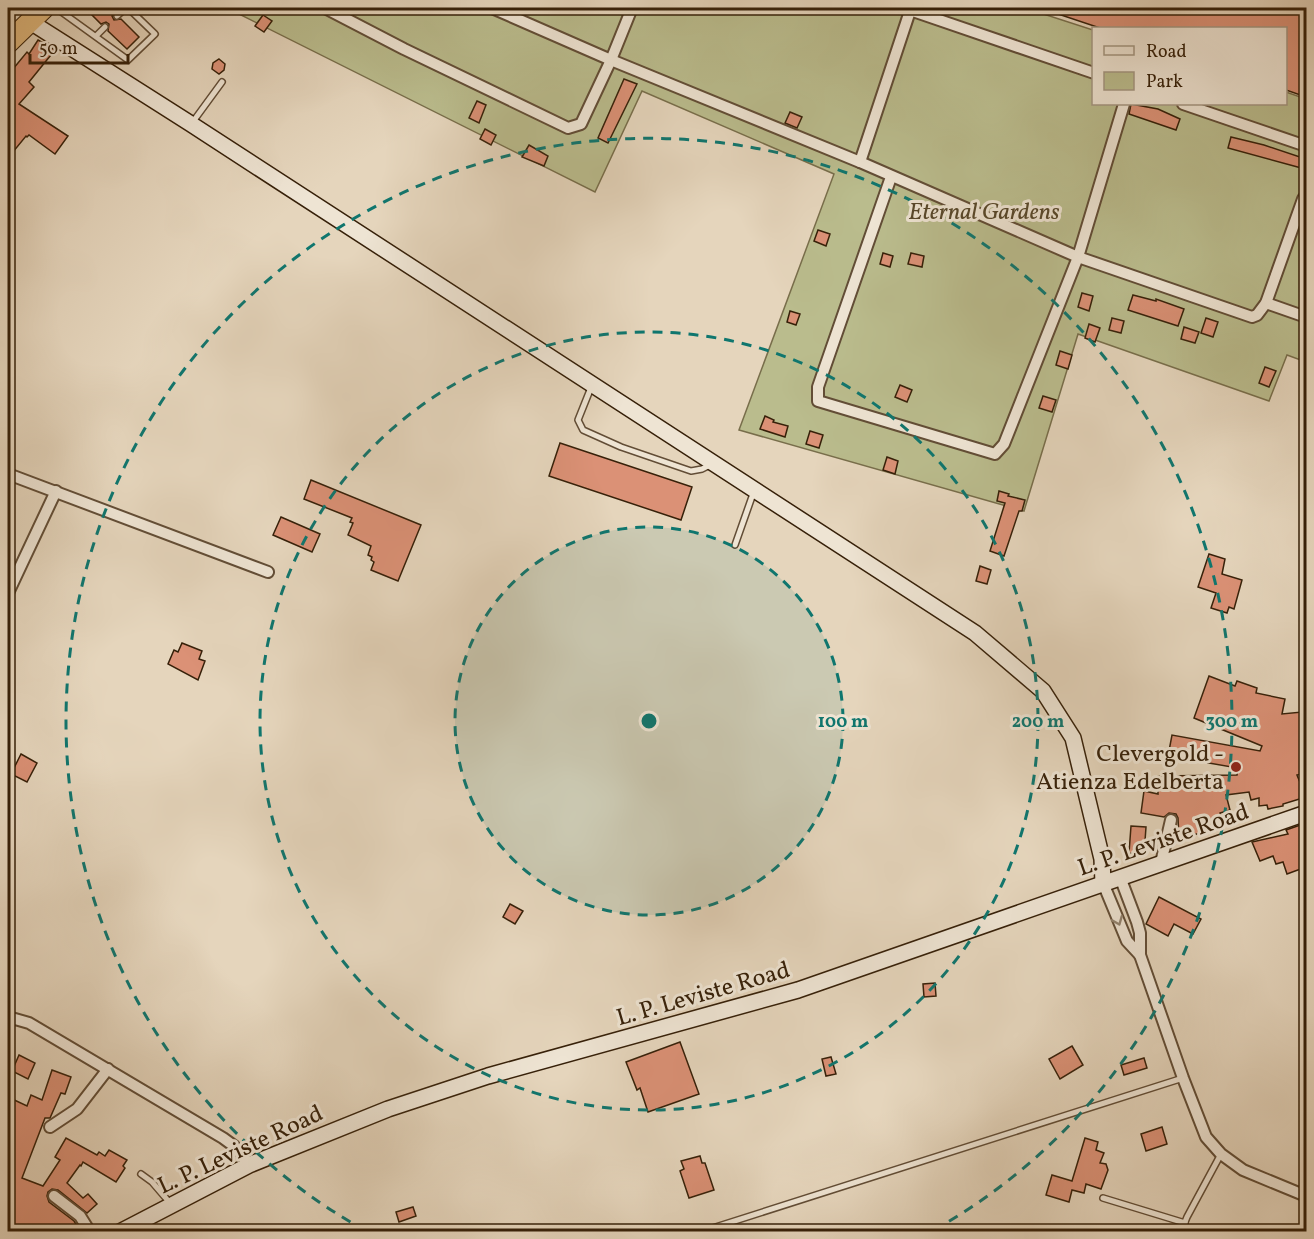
<svg xmlns="http://www.w3.org/2000/svg" width="1314" height="1239" font-family="Vollkorn,serif">
	<style>
		.green { fill: #babc8d; stroke: #786e4b; stroke-width: 1.5 }
		.building { fill: #db9176; stroke: #362009; stroke-width: 1.5 }
		.lines { fill: none; stroke-linecap: round; stroke-linejoin: round }
		.lane-casing { stroke: #624d36; stroke-width: 8 }
		.street-casing { stroke: #624d36; stroke-width: 14 }
		.secondary-casing { stroke: #362009; stroke-width: 18 }
		.highway-casing { stroke: #362009; stroke-width: 22 }
		.lane { stroke: #eee4d3; stroke-width: 5 }
		.street { stroke: #eee4d3; stroke-width: 10 }
		.secondary { stroke: #eee4d3; stroke-width: 15 }
		.highway { stroke: #e2ba7e; stroke-width: 20 }
		.oneway { stroke: #92826e }
		.ring { fill: none; stroke: #0f766e; stroke-width: 3; stroke-dasharray: 10 8 }
		.poi-dot { fill: #8f2418; stroke: #eee4d3; stroke-width: 2 }
		.labels { text-anchor: middle; stroke-width: 6; stroke-linejoin: round; paint-order: stroke }
		.park-label { font-size: 24px; font-style: italic; fill: #57472a; stroke: #eee4d3 }
		.poi-label { font-size: 24px; fill: #362009; stroke: #eee4d3; text-anchor: end }
		.street-label { font-size: 24px; fill: #362009; stroke: #eee4d3 }
		.centre { fill: #0f766e; stroke: #eee4d3; stroke-width: 3 }
		.ring-label { font-size: 18px; text-anchor: middle; font-weight: bold; fill: #0f766e; stroke: #eee4d3; stroke-width: 6; stroke-linejoin: round; paint-order: stroke }
	</style>
	<rect width="100%" height="100%" fill="#e5d5bc"/>
	<filter id="stains"><feTurbulence type="fractalNoise" baseFrequency=".00333" numOctaves="4"/><feColorMatrix values="0 0 0 0 .2 0 0 0 0 .09 0 0 0 0 .02 0 0 0 .5 -.17"/></filter>
	<radialGradient id="worn" r=".72"><stop offset=".6" stop-color="#630" stop-opacity="0"/><stop offset="1" stop-color="#630" stop-opacity=".3"/></radialGradient>
	<polygon class="green" points="227,8 1025,8 1093,30 1094,104 1286,104 1286,92 1306,99 1306,362 1287,355 1269,401 1078,334 1024,511 739,430 834,174 642,91 595,192"/>
	<g class="building">
		<polygon points="85,8 109,8 114,12 112,16 114,20 121,19 139,37 127,49 108,31 109,24 106,22 101,24"/>
		<polygon points="1043,8 1306,8 1306,97 1286,90 1286,28 1100,28 1043,9"/>
		<polygon points="263,15 272,21 264,32 255,26"/>
		<polygon points="38,40 55,50 29,82 34,87 19,104 68,136 55,154 29,135 27,137 26,136 13,152 8,147 8,75 27,52 29,54"/>
		<polygon points="219,59 225,64 224,70 219,74 212,69 213,63"/>
		<polygon points="624,79 637,84 608,143 598,138"/>
		<polygon points="477,101 486,105 479,123 469,118"/>
		<polygon points="1131,104 1158,109 1180,119 1176,130 1129,114"/>
		<polygon points="790,112 802,117 797,128 785,123"/>
		<polygon points="485,129 496,135 491,145 480,139"/>
		<polygon points="1231,137 1264,145 1306,159 1305,169 1228,148"/>
		<polygon points="529,145 548,156 544,166 522,157"/>
		<polygon points="818,230 830,234 826,246 814,241"/>
		<polygon points="883,253 893,256 890,267 880,264"/>
		<polygon points="911,253 924,256 922,267 908,264"/>
		<polygon points="1082,293 1093,296 1089,311 1078,307"/>
		<polygon points="1133,295 1156,301 1156,299 1184,309 1178,326 1128,310"/>
		<polygon points="790,311 800,314 796,325 787,322"/>
		<polygon points="1112,318 1124,321 1121,333 1109,330"/>
		<polygon points="1206,318 1218,322 1213,337 1201,333"/>
		<polygon points="1089,324 1100,328 1095,342 1085,338"/>
		<polygon points="1184,327 1199,332 1195,343 1181,339"/>
		<polygon points="1060,351 1072,355 1068,369 1056,365"/>
		<polygon points="1265,367 1276,371 1269,387 1259,383"/>
		<polygon points="900,385 912,390 907,402 895,397"/>
		<polygon points="1043,396 1056,400 1052,412 1039,408"/>
		<polygon points="765,416 774,420 773,422 788,426 785,437 760,429"/>
		<polygon points="810,431 823,435 819,448 806,444"/>
		<polygon points="560,443 692,487 681,520 549,476"/>
		<polygon points="887,457 898,461 895,474 883,470"/>
		<polygon points="311,480 421,525 398,581 371,570 374,562 371,560 372,557 368,555 371,546 348,535 353,523 350,522 352,518 304,499"/>
		<polygon points="999,491 1009,494 1008,496 1025,500 1022,511 1019,511 1004,556 990,551 1005,503 997,501"/>
		<polygon points="281,517 320,534 312,552 273,535"/>
		<polygon points="1209,554 1225,559 1222,574 1242,580 1234,609 1229,607 1227,613 1211,608 1216,593 1198,587"/>
		<polygon points="980,566 991,570 987,584 976,581"/>
		<polygon points="182,643 202,651 199,659 205,661 198,680 168,664 174,650 178,652"/>
		<polygon points="1209,676 1235,686 1237,681 1257,688 1256,693 1285,699 1282,714 1302,712 1302,717 1306,718 1306,773 1297,775 1306,797 1283,804 1283,806 1268,809 1267,805 1259,806 1259,798 1251,800 1249,792 1226,795 1230,810 1220,813 1223,828 1179,838 1178,818 1176,814 1169,813 1164,817 1141,813 1144,791 1158,794 1158,776 1237,775 1238,768 1168,756 1172,735 1260,751 1262,746 1194,718"/>
		<polygon points="21,754 37,763 27,782 11,774"/>
		<polygon points="1306,823 1306,867 1287,874 1283,862 1276,864 1273,856 1260,861 1252,842 1288,834 1286,830"/>
		<polygon points="1131,826 1146,827 1144,855 1129,853"/>
		<polygon points="1159,897 1201,919 1193,934 1174,924 1168,936 1146,924"/>
		<polygon points="510,904 523,911 515,924 503,917"/>
		<polygon points="935,983 936,996 924,997 923,984"/>
		<polygon points="680,1042 699,1094 648,1112 640,1088 637,1090 626,1062"/>
		<polygon points="1072,1046 1083,1065 1060,1079 1049,1059"/>
		<polygon points="19,1055 35,1063 28,1079 12,1071"/>
		<polygon points="831,1057 836,1074 826,1076 822,1059"/>
		<polygon points="1144,1058 1147,1068 1124,1075 1121,1065"/>
		<polygon points="52,1070 71,1077 65,1094 61,1093 50,1118 45,1118 22,1178 43,1186 60,1160 55,1157 66,1138 97,1155 99,1152 105,1156 109,1150 127,1160 123,1166 125,1168 116,1182 83,1162 81,1166 80,1165 67,1183 83,1198 88,1194 97,1204 87,1213 58,1190 52,1189 48,1192 47,1196 49,1202 74,1221 81,1232 8,1232 11,1223 8,1218 8,1097 27,1106 31,1095 42,1100"/>
		<polygon points="1162,1127 1167,1144 1146,1151 1141,1134"/>
		<polygon points="1085,1138 1098,1142 1096,1150 1104,1153 1100,1163 1106,1164 1108,1170 1101,1189 1086,1184 1084,1193 1072,1190 1069,1202 1046,1195 1052,1175 1072,1181"/>
		<polygon points="700,1156 702,1163 705,1163 714,1190 689,1198 680,1171 684,1169 681,1161"/>
		<polygon points="413,1207 416,1216 399,1222 396,1212"/>
	</g>
	<g class="lines">
		<g class="lane-casing">
			<g id="lane">
				<polyline points="56,8 128,60 155,34 128,8"/>
				<polyline points="117,16 126,8"/>
				<polyline points="96,36 105,27"/>
				<polyline points="192,123 222,82"/>
				<polyline points="592,385 578,420 583,430 621,447 691,471 702,469 710,465"/>
				<polyline points="735,545 754,491"/>
				<polyline points="141,1174 152,1182 170,1203"/>
				<polyline points="1103,1198 1185,1223"/>
				<polyline points="700,1232 1183,1078"/>
				<polyline points="1181,1232 1187,1217 1221,1154"/>
			</g>
		</g>
		<g class="street-casing">
			<g id="street">
				<polyline points="325,8 404,49 568,128 581,124 611,60 632,8"/>
				<polyline points="492,8 611,60 860,162 1078,257 1252,317 1257,315 1266,303 1303,199 1306,195"/>
				<polyline points="904,8 1094,73"/>
				<polyline points="1183,104 1306,146"/>
				<polyline points="860,162 911,8"/>
				<polyline points="891,177 818,387 818,401 995,454 1004,444 1078,257 1124,104"/>
				<polyline points="1266,303 1306,317"/>
				<polyline points="8,474 268,572"/>
				<polyline points="8,593 56,491"/>
				<polyline points="1161,863 1171,820"/>
				<polyline points="1120,877 1137,922 1140,933 1140,955 1183,1078 1206,1137 1221,1154 1243,1170 1306,1196"/>
				<polyline points="1103,883 1127,941 1140,955"/>
				<polyline points="8,1017 29,1023 223,1138 234,1146 249,1165"/>
				<polyline points="50,1127 77,1109 108,1069"/>
				<polyline points="54,1196 80,1216 90,1232"/>
			</g>
		</g>
		<g class="secondary-casing">
			<g id="secondary">
				<polyline points="29,21 191,124 975,633 1043,691 1073,738 1102,859 1103,883"/>
				<polyline points="120,1232 249,1165 388,1109 488,1076 798,990 1306,813"/>
			</g>
		</g>
		<g class="highway-casing">
			<polyline id="highway" points="8,43 44,8"/>
		</g>
		<use href="#lane" class="lane"/>
		<use href="#street" class="street"/>
		<use href="#secondary" class="secondary"/>
		<use href="#highway" class="highway"/>
	</g>
	<defs><path id="oneway-chevron" d="M-2-3.5L2.5 0L-2 3.5" fill="none" stroke-width="1.6" stroke-linecap="round" stroke-linejoin="round" transform="scale(1.5)"/></defs>
	<use class="oneway" href="#oneway-chevron" transform="translate(1118 921) rotate(68)"/>
	<circle cx="649" cy="721" r="194" fill="#0f766e" fill-opacity=".12"/>
	<g class="ring">
		<circle cx="649" cy="721" r="194"/>
		<circle cx="649" cy="721" r="389"/>
		<path d="M366 1231A583 583 0 1 1 932 1231"/>
	</g>
	<circle class="poi-dot" cx="1236" cy="767" r="6"/>
	<g class="labels">
		<g class="park-label">
			<text x="984" y="219">Eternal Gardens</text>
		</g>
		<g class="poi-label">
			<text x="1224" y="761">Clevergold -<tspan x="1224" dy="28">Atienza Edelberta</tspan></text>
		</g>
		<g class="street-label">
			<text transform="translate(1163 839) rotate(-19)" y="8">L. P. Leviste Road</text>
			<text transform="translate(703 993) rotate(-16)" y="8">L. P. Leviste Road</text>
			<text transform="translate(240 1149) rotate(-25)" y="8">L. P. Leviste Road</text>
		</g>
	</g>
	<circle cx="649" cy="721" r="9" class="centre"/>
	<g class="ring-label">
		<text x="843" y="727">100 m</text>
		<text x="1038" y="727">200 m</text>
		<text x="1232" y="727">300 m</text>
	</g>
	<rect width="1314" height="1239" fill="none" stroke="#e5d5bc" stroke-width="30"/>
	<rect x="9" y="9" width="1296" height="1221" fill="none" stroke="#362009" stroke-width="3"/>
	<rect x="15" y="15" width="1284" height="1209" fill="none" stroke="#362009" stroke-width="1.5"/>
	<rect x="1092" y="27" width="195" height="78" fill="#eee4d3" stroke="#a49682" stroke-width="1.5"/>
	<rect x="1104" y="46" width="30" height="9" fill="#eee4d3" stroke="#a49682" stroke-width="1.5"/>
	<text x="1146" y="57" font-size="18" fill="#362009">Road</text>
	<rect x="1104" y="72" width="30" height="18" fill="#babc8d" stroke="#a49682" stroke-width="1.5"/>
	<text x="1146" y="87" font-size="18" fill="#362009">Park</text>
	<path d="M30 54v9h98v-9" fill="none" stroke="#362009" stroke-width="3"/>
	<text x="39" y="54" font-size="18" fill="#362009" stroke="#eee4d3" stroke-width="4.5" paint-order="stroke">50 m</text>
	<rect width="100%" height="100%" filter="url(#stains)"/>
	<rect width="100%" height="100%" fill="url(#worn)"/>
</svg>
